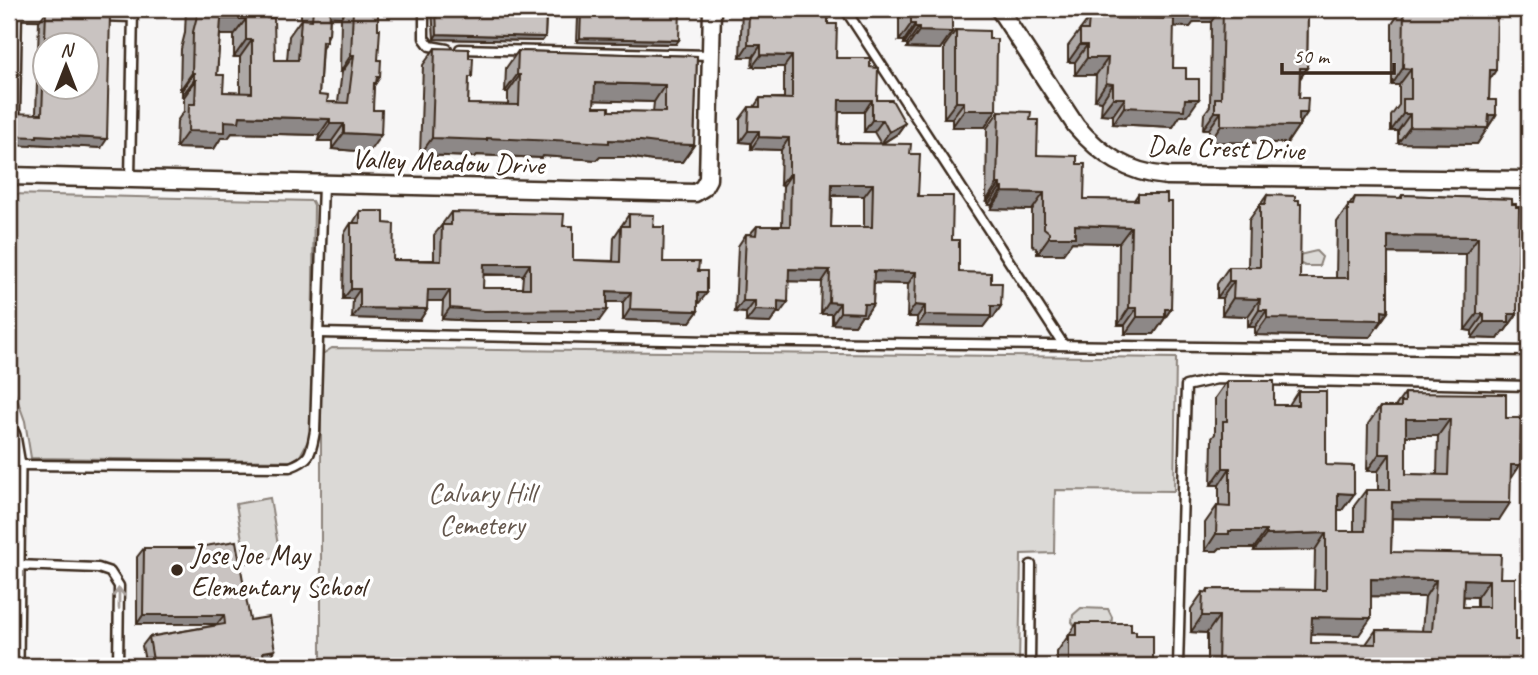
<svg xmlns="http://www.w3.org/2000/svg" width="1538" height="675" font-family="Caveat,sans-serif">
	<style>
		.green { fill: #dbd9d6; stroke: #8b827a; stroke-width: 2 }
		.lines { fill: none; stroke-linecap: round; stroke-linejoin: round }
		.service-casing { stroke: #3b2a1e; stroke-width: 13 }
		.minor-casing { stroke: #3b2a1e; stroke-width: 21 }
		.tertiary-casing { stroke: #3b2a1e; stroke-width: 26 }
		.service { stroke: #fff; stroke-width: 8 }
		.minor { stroke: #fff; stroke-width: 16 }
		.tertiary { stroke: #fff; stroke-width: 21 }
		.wall { fill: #ada8a6; stroke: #3b2a1e; stroke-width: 2; fill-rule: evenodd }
		.shaded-wall { fill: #8d8887; stroke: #3b2a1e; stroke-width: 2 }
		.building { fill: #c9c3c1; stroke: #3b2a1e; stroke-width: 2; fill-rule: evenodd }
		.oneway { stroke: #a79f9a }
		.poi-dot { fill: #3b2a1e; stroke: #fff; stroke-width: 2.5 }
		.labels { text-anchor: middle; stroke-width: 7; stroke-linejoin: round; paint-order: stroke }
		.street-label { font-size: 28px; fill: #3b2a1e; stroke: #fff }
		.park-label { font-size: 28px; fill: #63564c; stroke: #fff }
		.poi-label { font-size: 28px; fill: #3b2a1e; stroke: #fff; text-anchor: start }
	</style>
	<rect width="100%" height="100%" fill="#f7f6f6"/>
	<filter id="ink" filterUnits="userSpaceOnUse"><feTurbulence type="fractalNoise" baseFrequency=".0143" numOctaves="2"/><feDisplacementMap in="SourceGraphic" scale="14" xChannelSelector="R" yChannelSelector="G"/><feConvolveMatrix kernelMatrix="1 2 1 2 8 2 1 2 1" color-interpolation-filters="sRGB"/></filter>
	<g filter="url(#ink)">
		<g class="green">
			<polygon points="9,194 312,201 314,205 311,435 300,456 291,461 31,458 25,421 9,377"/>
			<polygon points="1316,251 1322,257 1319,266 1305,266 1299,263 1299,255"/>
			<polygon points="332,348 1176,358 1174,491 1055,490 1054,553 1021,554 1019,666 321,666 321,355"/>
			<polygon points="270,498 280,557 246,563 236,504"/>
			<polygon points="1081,608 1108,609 1112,617 1111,628 1077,629 1072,622 1073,615"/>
		</g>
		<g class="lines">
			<g class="service-casing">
				<g id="service">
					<polyline points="424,9 424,38 430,46 447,49"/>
					<polyline points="845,9 1063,344"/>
					<polyline points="9,14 51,15"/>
					<polyline points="99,16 133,17"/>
					<polyline points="460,49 711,55"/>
					<polyline points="15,116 17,9"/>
					<polyline points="130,179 133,9"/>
					<polyline points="318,333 713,341 1529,351"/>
					<path d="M 17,465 L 290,467 C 312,459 311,452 315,431 L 323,184"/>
					<polyline points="15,565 98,568 110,572 119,586 118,666"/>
					<polyline points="1030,666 1031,565"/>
					<polyline points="1178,666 1186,386 1217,379 1529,386"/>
				</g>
			</g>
			<g class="minor-casing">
				<g id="minor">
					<path d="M 999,9 L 1076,126 C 1101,155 1128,173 1167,176 L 1529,180"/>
					<polyline points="9,176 695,193 703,188 708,179 712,9"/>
				</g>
			</g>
			<g class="tertiary-casing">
				<polyline id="tertiary" points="9,436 14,465 12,666"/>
			</g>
			<use href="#service" class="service"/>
			<use href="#minor" class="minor"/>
			<use href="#tertiary" class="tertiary"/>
		</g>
		<g class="wall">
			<path d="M 186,9 L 267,9 L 267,18 L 275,60 L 287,60 L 289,36 L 301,19 L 301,13 L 297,13 L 297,10 L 273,9 L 378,9 L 378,60 L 380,77 L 374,86 L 369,152 L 332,149 L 332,141 L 318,141 L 319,135 L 232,133 L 228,138 L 221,138 L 214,149 L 176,148 L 177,121 L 184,111 L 184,97 L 182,96 L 182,90 L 180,90 L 181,49 L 185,33 ZM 330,16 L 341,17 L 340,72 L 342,72 L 338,102 L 327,102 L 319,95 L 322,49 L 329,34 ZM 220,35 L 234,35 L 234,57 L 240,57 L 240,93 L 223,92 L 217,75 Z"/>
			<polygon points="432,9 680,9 676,44 577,42 578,17 546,17 545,37 542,41 434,39"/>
			<path d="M 742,9 L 807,9 L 807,14 L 828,24 L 836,58 L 870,67 L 877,100 L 905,123 L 897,134 L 882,144 L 910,154 L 918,196 L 952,240 L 959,272 L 991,283 L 1001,306 L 993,318 L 990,318 L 983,327 L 917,326 L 917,317 L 907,317 L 908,284 L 874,283 L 873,304 L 865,316 L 861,316 L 855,325 L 832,324 L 832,314 L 821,314 L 822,282 L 788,281 L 780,313 L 777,313 L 770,323 L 746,322 L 746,313 L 735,312 L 738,246 L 746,234 L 750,234 L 757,226 L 782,226 L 783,186 L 780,185 L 781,150 L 751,149 L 751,143 L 740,142 L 740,119 L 749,107 L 754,107 L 760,98 L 784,98 L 784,67 L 752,67 L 753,57 L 740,57 ZM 839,112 L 864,112 L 864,132 L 874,132 L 881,144 L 838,143 ZM 832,196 L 864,196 L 864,227 L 831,227 Z"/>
			<polygon points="899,9 952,9 952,32 940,49 907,48 907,44 904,44 904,41 899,41"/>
			<polygon points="1157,9 1308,9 1307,68 1300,79 1299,98 1307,113 1287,143 1209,142 1209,129 1203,129 1204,114 1210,106 1211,22 1194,22 1190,27 1173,26 1173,68 1187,116 1180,116 1173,127 1113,124 1113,115 1101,114 1102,101 1095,100 1096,75 1075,75 1075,62 1068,62 1068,46 1089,18 1157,19"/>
			<polygon points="1401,9 1491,9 1489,100 1496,115 1477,144 1398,143 1398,131 1391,131 1391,116 1399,105 1399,85 1392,85 1392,24 1400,12"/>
			<polygon points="46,12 101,148 32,144 31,146 36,113 39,21"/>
			<polygon points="956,30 989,39 996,110 985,127 952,127 952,118 944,118 944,47"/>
			<path d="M 435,48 L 469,58 L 468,104 L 508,105 L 508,92 L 505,92 L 506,68 L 518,51 L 697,56 L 694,145 L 682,162 L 653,161 L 629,157 L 600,157 L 597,160 L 543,156 L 542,158 L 477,155 L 475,157 L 420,155 L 423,65 ZM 594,100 L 654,102 L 653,112 L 609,111 L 594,107 Z"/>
			<polygon points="999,111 1030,120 1037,155 1077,164 1084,199 1134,200 1138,194 1171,309 1154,334 1125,334 1125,325 1118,325 1119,243 1072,242 1063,254 1037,254 1037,249 1032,245 1032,210 991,209 992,205 988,205 988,201 986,201 987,128"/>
			<polygon points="1267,195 1300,278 1336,278 1337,222 1355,197 1400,198 1402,195 1512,199 1517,314 1505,331 1503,331 1498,339 1472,338 1472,331 1465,330 1466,254 1388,253 1388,312 1370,337 1255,335 1255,327 1248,327 1248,316 1222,315 1222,298 1217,298 1217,284 1229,267 1248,267 1249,220"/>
			<path d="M 360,211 L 384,223 L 393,260 L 434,260 L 434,235 L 442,225 L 443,225 L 443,223 L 451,212 L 563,226 L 573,260 L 613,261 L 614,237 L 629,214 L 653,227 L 663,262 L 699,303 L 698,303 L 698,311 L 690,322 L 623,320 L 623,302 L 607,302 L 599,321 L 476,321 L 442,319 L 443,301 L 427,301 L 427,309 L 420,320 L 352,318 L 353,299 L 343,299 L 344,234 L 351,223 L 353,223 ZM 483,275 L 523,275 L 522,288 L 483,288 Z"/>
			<path d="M 1227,381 L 1274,405 L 1289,405 L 1298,391 L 1326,465 L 1354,494 L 1342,510 L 1338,510 L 1338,531 L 1354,531 L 1354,506 L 1366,490 L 1378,490 L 1378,471 L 1367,471 L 1368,424 L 1380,407 L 1395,407 L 1405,393 L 1506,418 L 1520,465 L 1511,479 L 1499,520 L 1392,518 L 1391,552 L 1500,578 L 1521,666 L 1207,666 L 1207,633 L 1191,632 L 1191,609 L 1203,592 L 1206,593 L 1208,589 L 1314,590 L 1315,550 L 1254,551 L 1254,548 L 1220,548 L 1217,551 L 1205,551 L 1205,523 L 1217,506 L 1219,507 L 1219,485 L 1211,485 L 1212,438 L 1215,434 L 1215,398 ZM 1406,436 L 1438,436 L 1437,475 L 1406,474 ZM 1371,596 L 1425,597 L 1422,631 L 1376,630 L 1366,644 L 1311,643 L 1311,634 L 1359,635 ZM 1464,596 L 1477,597 L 1477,607 L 1463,607 Z"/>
			<polygon points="144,548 250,620 275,650 269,659 264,660 265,666 146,666 142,646 149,637 217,625 217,624 137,624 137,557"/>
			<polygon points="1077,623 1131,631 1136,635 1153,666 1057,666 1057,652"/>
		</g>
		<g class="shaded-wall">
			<polygon points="63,9 104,9 104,10"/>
			<polygon points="300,9 304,9 301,13 297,13"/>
			<polygon points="324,9 347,9 341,17 319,16"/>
			<polygon points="1168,9 1220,9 1211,22 1194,22 1190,27 1157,26"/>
			<polygon points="546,12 581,13 578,17 543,16"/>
			<polygon points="221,19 246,19 234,35 209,35"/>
			<polygon points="911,24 915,24 904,41 899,41"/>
			<polygon points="915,27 919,27 907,44 904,44"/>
			<polygon points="919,31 952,32 940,49 907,48"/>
			<polygon points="437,34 545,37 542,41 434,39"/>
			<polygon points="580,38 679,40 676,44 577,42"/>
			<polygon points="246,40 252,40 240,57 234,57"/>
			<polygon points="748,45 761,45 753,57 740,57"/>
			<polygon points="1080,45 1087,45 1075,62 1068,62"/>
			<polygon points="351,55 354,55 342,72 340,72"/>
			<polygon points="761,55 792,56 784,67 752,67"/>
			<polygon points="1087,58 1108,58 1096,75 1075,75"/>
			<polygon points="1300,68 1307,68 1295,85"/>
			<polygon points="1403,68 1411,69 1399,85 1392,85"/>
			<polygon points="1490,70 1496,70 1485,87"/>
			<polygon points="192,73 194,73 182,90 180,90"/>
			<polygon points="517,75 520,75 508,92 505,92"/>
			<polygon points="194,80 196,80 184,97 182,96"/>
			<polygon points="595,83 665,85 654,102 583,100"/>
			<polygon points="1106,83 1113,84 1102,101 1095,100"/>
			<polygon points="1113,98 1125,98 1113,115 1101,114"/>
			<polygon points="1185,99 1199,99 1187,116 1180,116 1173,127 1113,124 1124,107"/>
			<polygon points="839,100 872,100 864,112 831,112"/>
			<polygon points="956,102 964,102 952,118 944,118"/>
			<polygon points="964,110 996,110 985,127 952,127"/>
			<polygon points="1215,112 1221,112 1209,129 1203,129"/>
			<polygon points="1299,113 1307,113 1287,143 1209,142 1221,125"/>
			<polygon points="1403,114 1410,114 1398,131 1391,131"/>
			<polygon points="1489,115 1496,115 1477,144 1398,143 1410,127"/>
			<polygon points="240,116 330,119 319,135 232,133 228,138 221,138 214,149 176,148 188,131 225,121"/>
			<polygon points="872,120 883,120 874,132 864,132"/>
			<polygon points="905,123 897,134 881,144 889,132"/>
			<polygon points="330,124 344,124 332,141 318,141"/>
			<polygon points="748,131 759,131 751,143 740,142"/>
			<polygon points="344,133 381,135 369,152 332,149"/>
			<polygon points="37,135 107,139 101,148 32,144 31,146 9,145 9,136"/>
			<polygon points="759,137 789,138 781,150 751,149"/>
			<polygon points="432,138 487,138 609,140 641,141 694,145 682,162 653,161 629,157 600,157 597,160 543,156 542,158 477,155 475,157 420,155"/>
			<polygon points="789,174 791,174 783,186 780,185"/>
			<polygon points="832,184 873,184 864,196 824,195"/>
			<polygon points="997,184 1000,184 988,201 986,201"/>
			<polygon points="1000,188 1003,188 992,205 988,205"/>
			<polygon points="1003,192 1044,193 1032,210 991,209"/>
			<polygon points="1075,225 1131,227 1119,243 1072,242 1063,254 1037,254 1049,237"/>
			<polygon points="1388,236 1478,237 1466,254 1376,253"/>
			<polygon points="484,264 530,264 523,275 476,274"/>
			<polygon points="789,269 830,270 822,282 780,281"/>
			<polygon points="874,271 916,272 908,284 866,283"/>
			<polygon points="1229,281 1234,281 1222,298 1217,298"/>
			<polygon points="351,289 360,289 353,299 343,299"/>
			<polygon points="428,290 450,290 443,301 420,301"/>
			<polygon points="607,291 631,292 623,302 600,302"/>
			<polygon points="698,293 707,293 699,303 690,303"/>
			<polygon points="1233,298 1260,299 1248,316 1222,315"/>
			<polygon points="743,301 755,301 746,313 735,312"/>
			<polygon points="778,301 788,302 780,313 777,313 770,323 746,322 755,310"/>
			<polygon points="829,302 840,303 832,314 821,314"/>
			<polygon points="864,304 873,304 865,316 861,316 855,325 832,324 840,312"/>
			<polygon points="915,305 925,306 917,317 907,317"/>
			<polygon points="991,306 1001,306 993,318 990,318 983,327 917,326 925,315"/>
			<polygon points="360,308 427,309 420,320 352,318"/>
			<polygon points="450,308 607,310 599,321 476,321 442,319"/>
			<polygon points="1129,308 1137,308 1125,325 1118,325"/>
			<polygon points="630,309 698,311 690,322 623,320"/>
			<polygon points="1165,309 1171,309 1154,334 1125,334 1137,317"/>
			<polygon points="1259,310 1267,310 1255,327 1248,327"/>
			<polygon points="1382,311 1388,312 1370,337 1255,335 1267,318"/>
			<polygon points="1477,314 1484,314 1472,331 1465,330"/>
			<polygon points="1509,314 1517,314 1505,331 1503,331 1498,339 1472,338 1484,322"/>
			<polygon points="1406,419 1450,419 1438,436 1395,436"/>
			<polygon points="1379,454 1390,454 1378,471 1367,471"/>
			<polygon points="1511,465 1520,465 1509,481"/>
			<polygon points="1223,468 1230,468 1219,485 1211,485"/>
			<polygon points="1338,493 1354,494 1342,510 1326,510"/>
			<polygon points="1392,502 1510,503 1499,520 1380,518"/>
			<polygon points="1229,531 1266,531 1254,548 1220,548 1217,551 1205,551 1216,534"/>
			<polygon points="1326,533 1315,550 1254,551 1266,535"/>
			<polygon points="1371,579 1436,580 1425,597 1360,596"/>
			<polygon points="1464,579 1489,580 1477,597 1452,596"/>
			<polygon points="143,615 224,615 217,624 137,624"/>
			<polygon points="1202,616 1219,616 1207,633 1191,632"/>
			<polygon points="1312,617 1371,618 1359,635 1300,634"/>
			<polygon points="275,650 269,659 256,661 263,652"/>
			<polygon points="1359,661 1411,662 1408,666 1355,666"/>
		</g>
		<g class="building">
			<path d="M 197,9 L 267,9 L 267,18 L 274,18 L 275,60 L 298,60 L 301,19 L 312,20 L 313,9 L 330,9 L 329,34 L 327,34 L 327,42 L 322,41 L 319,95 L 328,96 L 327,102 L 348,103 L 354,55 L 351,55 L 353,9 L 378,9 L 378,29 L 380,29 L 378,60 L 381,60 L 380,77 L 377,77 L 376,83 L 374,83 L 373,110 L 382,110 L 381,135 L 344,133 L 344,124 L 330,124 L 330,119 L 240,116 L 239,122 L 225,121 L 225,132 L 188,131 L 189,104 L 195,104 L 196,80 L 194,80 L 194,73 L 192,73 L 193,32 L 197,16 ZM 221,19 L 246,19 L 246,40 L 252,40 L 252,93 L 223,92 L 224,75 L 217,75 Z"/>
			<polygon points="436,9 680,9 679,40 580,38 581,13 546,12 545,37 437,34"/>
			<path d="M 749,9 L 807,9 L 807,14 L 828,14 L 828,24 L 837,24 L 836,58 L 870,58 L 870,67 L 878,68 L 877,100 L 892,100 L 905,123 L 889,132 L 883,120 L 872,120 L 872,100 L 839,100 L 838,143 L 911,144 L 910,154 L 920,154 L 918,196 L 953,196 L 952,240 L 959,240 L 959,272 L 991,273 L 991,283 L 1002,283 L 1001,306 L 991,306 L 991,316 L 925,315 L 925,306 L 915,305 L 916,272 L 874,271 L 873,304 L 864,304 L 863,313 L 840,312 L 840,303 L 829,302 L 830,270 L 789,269 L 788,302 L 778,301 L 778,311 L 755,310 L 755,301 L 743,301 L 746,234 L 756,235 L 757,226 L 790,226 L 791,174 L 789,174 L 789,138 L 759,137 L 759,131 L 748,131 L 749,107 L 760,107 L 760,98 L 792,99 L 792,56 L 761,55 L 761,45 L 748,45 ZM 832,184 L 873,184 L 872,227 L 831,227 Z"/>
			<polygon points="911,9 952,9 952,32 919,31 919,27 915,27 915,24 911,24"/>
			<polygon points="1168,9 1202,9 1202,10"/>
			<polygon points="1223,9 1308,9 1307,68 1300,68 1299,98 1308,98 1307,113 1299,113 1299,126 1221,125 1221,112 1215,112 1215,98 1221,98"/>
			<polygon points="1404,9 1491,9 1491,10 1497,10 1496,70 1490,70 1489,100 1496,100 1496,115 1489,115 1488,128 1410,127 1410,114 1403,114 1403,99 1411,99 1411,69 1403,68"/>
			<polygon points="9,10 10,10 9,78"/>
			<path d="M 46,12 L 110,14 L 107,139 L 37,135 L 37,137 L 9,136 L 9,113 L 42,114 ZM 46,46 L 88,46 L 88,88 L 46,88 Z"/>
			<polygon points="1089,18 1174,19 1173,68 1186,68 1186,79 1199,79 1199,99 1185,99 1184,110 1124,107 1125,98 1113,98 1113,84 1106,83 1108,58 1087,58 1087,45 1080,45 1080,30 1088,30"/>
			<polygon points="956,30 989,31 989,39 997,39 996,110 964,110 964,102 956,102"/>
			<path d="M 435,48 L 469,49 L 469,58 L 473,58 L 472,77 L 469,77 L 468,104 L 519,105 L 520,75 L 517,75 L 518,51 L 697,56 L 694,145 L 665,144 L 641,141 L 609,140 L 609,143 L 554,140 L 554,141 L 487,138 L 487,140 L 432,138 ZM 595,83 L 665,85 L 665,112 L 609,111 L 609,107 L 594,107 Z"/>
			<polygon points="999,111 1031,112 1030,120 1038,120 1037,155 1077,156 1077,164 1085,164 1084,199 1138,200 1138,194 1167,194 1167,202 1172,202 1172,266 1171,309 1165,309 1165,317 1137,317 1137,308 1129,308 1131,227 1075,225 1075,237 1049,237 1049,232 1044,228 1044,193 1003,192 1003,188 1000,188 1000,184 997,184"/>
			<polygon points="1267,195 1295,196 1295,200 1299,200 1299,204 1301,204 1300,278 1348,278 1348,205 1353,205 1355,197 1402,198 1402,195 1512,199 1512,204 1516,204 1516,207 1519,207 1517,314 1509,314 1509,322 1484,322 1484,314 1477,314 1478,237 1388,236 1388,312 1382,311 1382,320 1267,318 1267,310 1259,310 1260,299 1233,298 1234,281 1229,281 1229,267 1260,267 1260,204 1265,204"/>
			<path d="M 360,211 L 384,211 L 384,223 L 394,224 L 393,260 L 441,261 L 442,225 L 451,225 L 451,212 L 564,214 L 563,226 L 573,226 L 573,260 L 620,262 L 621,226 L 629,226 L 629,214 L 654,215 L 653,227 L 664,227 L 663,262 L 699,262 L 698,271 L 707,271 L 707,293 L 698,293 L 698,311 L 630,309 L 631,292 L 607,291 L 607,310 L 484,311 L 450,308 L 450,290 L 428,290 L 427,309 L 360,308 L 360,289 L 351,289 L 351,223 L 360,223 ZM 484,264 L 530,264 L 530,288 L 483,288 Z"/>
			<path d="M 1227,381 L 1274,381 L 1274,405 L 1298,405 L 1298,391 L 1326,391 L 1326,465 L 1354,466 L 1354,494 L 1338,493 L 1338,531 L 1365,531 L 1366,490 L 1390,490 L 1390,454 L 1379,454 L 1380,407 L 1401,407 L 1401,402 L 1405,402 L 1405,393 L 1506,394 L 1506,418 L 1521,418 L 1520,465 L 1511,465 L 1510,503 L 1392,502 L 1391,552 L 1501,554 L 1500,578 L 1515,578 L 1515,640 L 1521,640 L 1521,666 L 1411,666 L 1411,662 L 1359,661 L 1359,666 L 1218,666 L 1219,616 L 1202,616 L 1203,592 L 1208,593 L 1208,589 L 1326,590 L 1326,533 L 1266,535 L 1266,531 L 1229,531 L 1229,534 L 1216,534 L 1217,506 L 1230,507 L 1230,468 L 1223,468 L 1223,421 L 1227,421 ZM 1406,419 L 1450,419 L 1448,475 L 1406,474 ZM 1371,579 L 1436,580 L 1432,631 L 1376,630 L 1376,644 L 1311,643 L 1312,617 L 1371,618 ZM 1464,579 L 1489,580 L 1489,607 L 1463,607 Z"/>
			<polygon points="236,541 250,620 269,617 275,650 263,652 265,666 154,666 149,637 225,624 224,615 143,615 144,548 193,548"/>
			<polygon points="1077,623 1131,623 1131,631 1136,631 1136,635 1153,635 1153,666 1069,666 1069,635 1077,635"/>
		</g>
		<defs><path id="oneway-shaft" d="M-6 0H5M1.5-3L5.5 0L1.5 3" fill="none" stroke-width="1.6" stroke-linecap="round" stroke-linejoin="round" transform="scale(1.75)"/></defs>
		<use class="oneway" href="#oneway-shaft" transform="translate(119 598) rotate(-90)"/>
	</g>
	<circle class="poi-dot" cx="177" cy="570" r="7"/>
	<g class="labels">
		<g class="street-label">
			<text transform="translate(1226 147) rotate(2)" y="10">Dale Crest Drive</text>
			<text transform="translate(448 161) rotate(2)" y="10">Valley Meadow Drive</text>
		</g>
		<g class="park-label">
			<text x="482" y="502">Calvary Hill<tspan x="482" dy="32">Cemetery</tspan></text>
		</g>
		<g class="poi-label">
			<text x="191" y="564">Jose Joe May<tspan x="191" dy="32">Elementary School</tspan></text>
		</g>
	</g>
	<rect width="1538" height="675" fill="none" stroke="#fff" stroke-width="35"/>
	<rect x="18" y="18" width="1503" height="640" fill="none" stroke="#3b2a1e" stroke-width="2.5" filter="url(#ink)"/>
	<g transform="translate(66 66)"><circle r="33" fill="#ffffff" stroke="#b1aaa5" stroke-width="2"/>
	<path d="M0-5L12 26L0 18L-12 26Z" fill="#3b2a1e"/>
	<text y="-10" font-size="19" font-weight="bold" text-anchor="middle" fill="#3b2a1e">N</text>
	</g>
	<path d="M1282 63v10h112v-10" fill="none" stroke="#3b2a1e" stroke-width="3.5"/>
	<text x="1293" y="63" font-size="21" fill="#3b2a1e" stroke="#ffffff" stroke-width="5" paint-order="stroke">50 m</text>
</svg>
